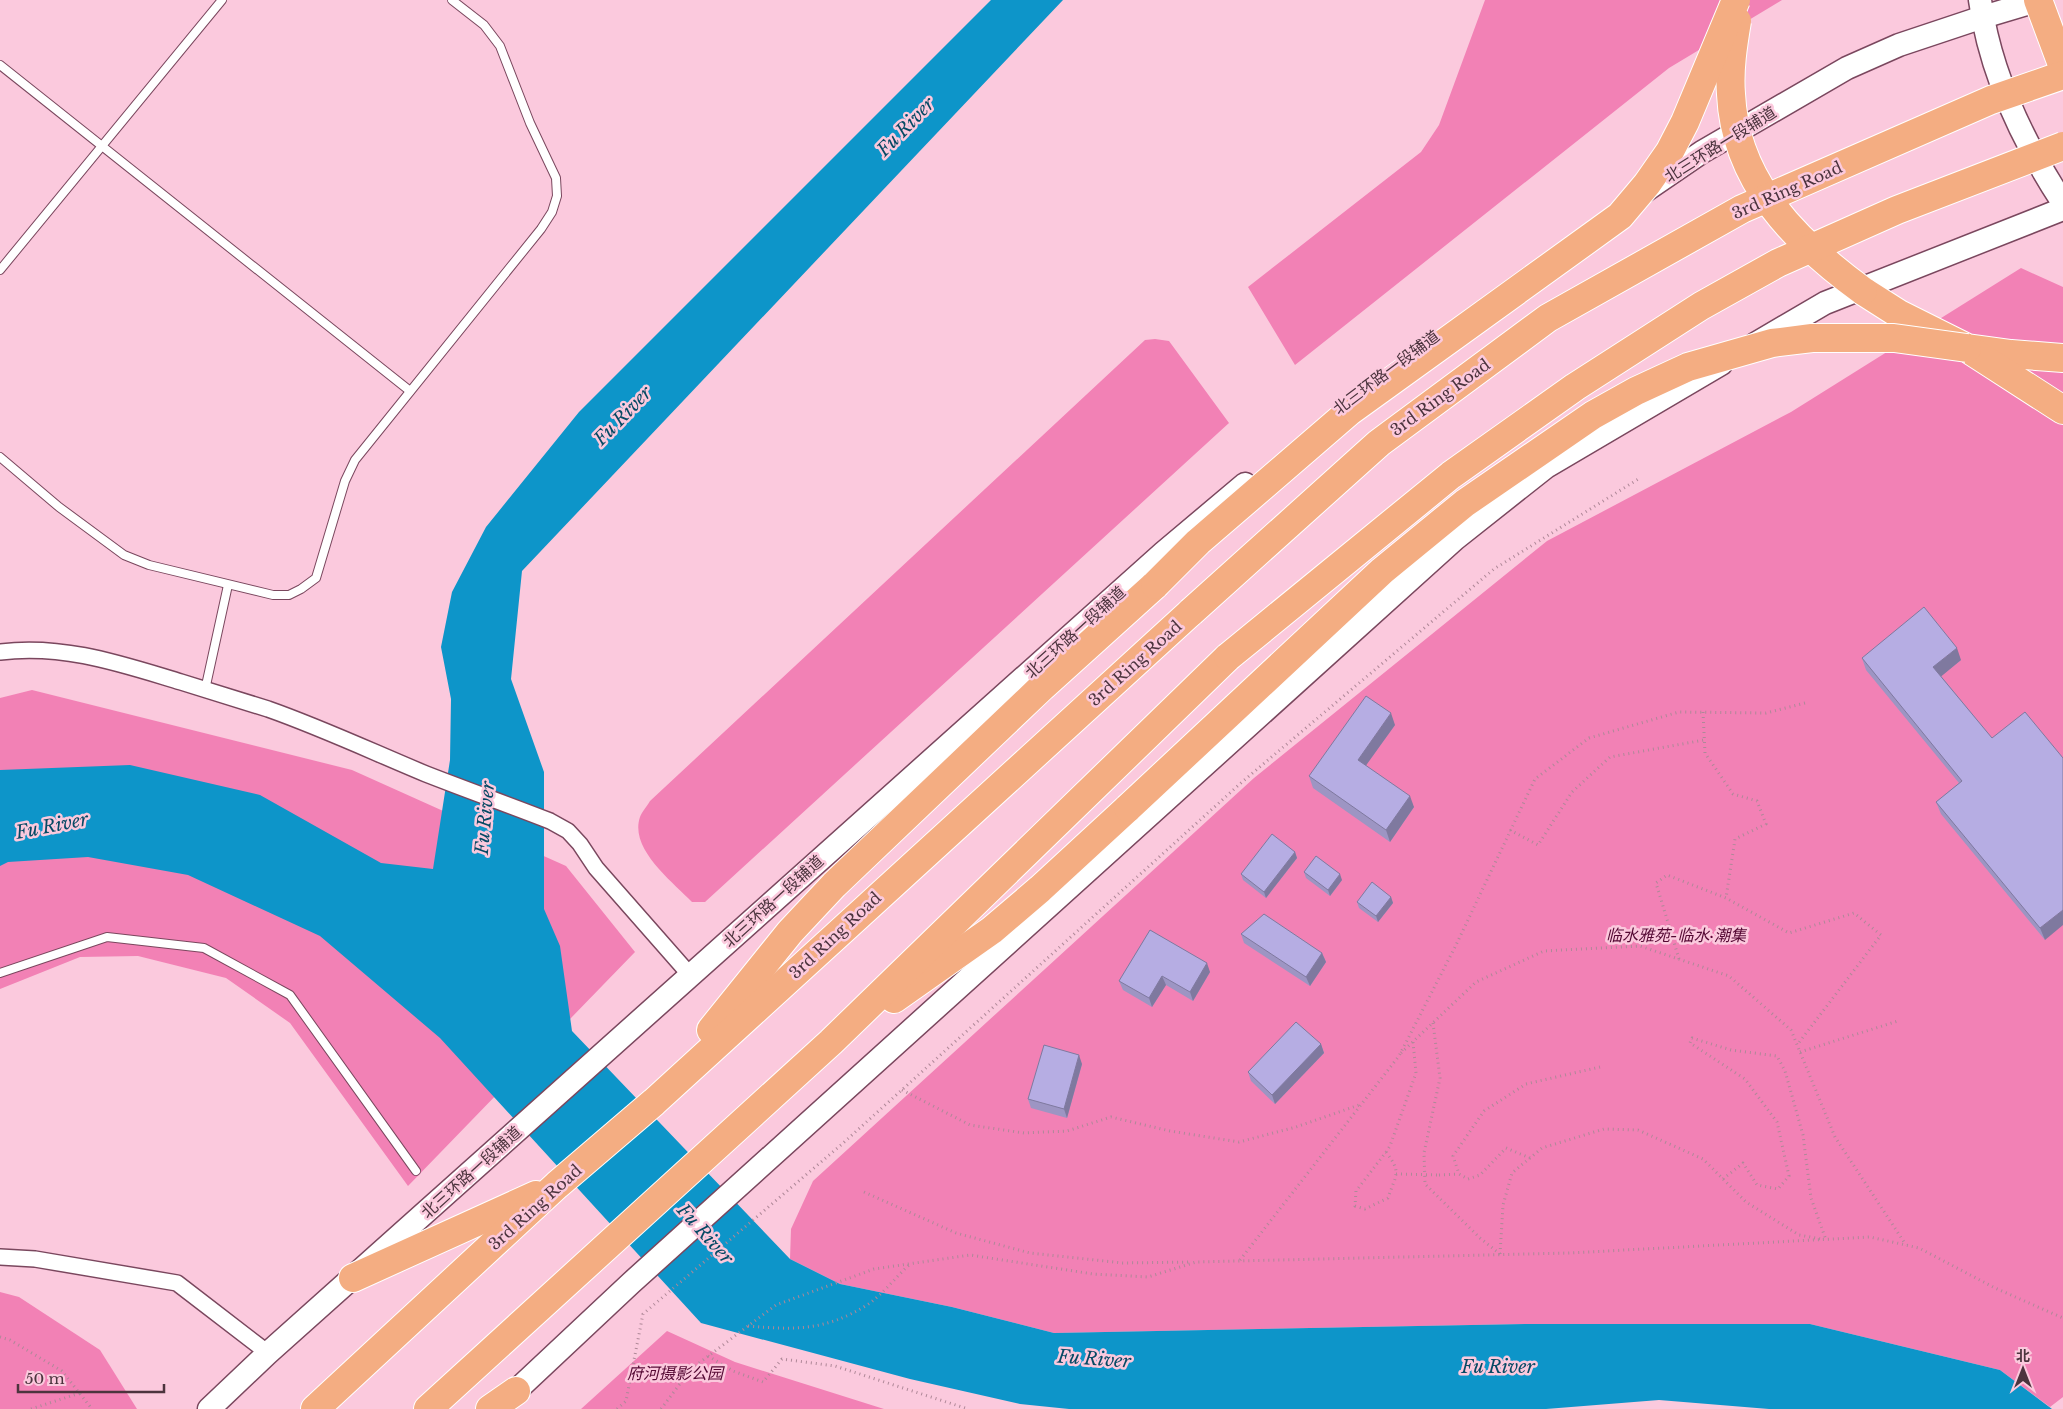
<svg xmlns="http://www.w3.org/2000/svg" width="2063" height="1409" font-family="'Libre Baskerville','Noto Sans SC',serif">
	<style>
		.green { fill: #f281b5 }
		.water { fill: #0d95c9 }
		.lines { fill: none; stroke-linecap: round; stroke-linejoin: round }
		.lane-casing { stroke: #7a475e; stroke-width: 10 }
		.street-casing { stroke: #7a475e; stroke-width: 18 }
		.secondary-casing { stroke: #7a475e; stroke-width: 25 }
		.highway-casing { stroke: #fff; stroke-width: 30 }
		.path { stroke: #af8898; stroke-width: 3; stroke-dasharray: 1 4; stroke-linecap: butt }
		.lane { stroke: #fff; stroke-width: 8 }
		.street { stroke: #fff; stroke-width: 15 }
		.secondary { stroke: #fff; stroke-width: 22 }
		.highway { stroke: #f4ad82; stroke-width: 28 }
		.highway-bridge-casing { stroke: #fff; stroke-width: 30; stroke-linecap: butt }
		.path-bridge { stroke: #af8898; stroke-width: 3; stroke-dasharray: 1 4; stroke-linecap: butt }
		.highway-bridge { stroke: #f4ad82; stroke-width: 28 }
		.wall { fill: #9d95c3 }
		.shaded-wall { fill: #7f799f }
		.building { fill: #b6ade3; stroke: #7f799f }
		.labels { text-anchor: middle; stroke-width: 5; stroke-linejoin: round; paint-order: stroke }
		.street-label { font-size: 16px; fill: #4c343e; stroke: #fbc9dd }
		.park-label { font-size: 16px; font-style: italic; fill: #540833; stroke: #fbc9dd }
		.water-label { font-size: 18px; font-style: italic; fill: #064964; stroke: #fbc9dd }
	</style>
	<rect width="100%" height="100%" fill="#fbc9dd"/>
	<g class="green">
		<polygon points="1485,0 1782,0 1669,68 1295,365 1248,287 1421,152 1439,125"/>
		<polygon points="2021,268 2063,287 2063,1397 2050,1407 2000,1370 1810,1324 1525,1324 1054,1333 952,1307 840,1284 790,1259 791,1229 813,1181 1254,778 1547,541 1791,412"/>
		<path d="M 1155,339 L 1169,341 L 1229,423 L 705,902 L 692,902 C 673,882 629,849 640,817 C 642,812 647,806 650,801 L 1145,340 Z"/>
		<polygon points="32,690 352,770 566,866 635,952 408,1186 290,1023 226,978 138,956 80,957 0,989 0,698"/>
		<polygon points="0,1292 19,1297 100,1350 137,1409 0,1409"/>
		<polygon points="667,1331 735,1362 884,1409 581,1409"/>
	</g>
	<polygon class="water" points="991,0 1063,0 522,571 511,679 544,772 544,909 560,946 572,1031 790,1259 840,1284 952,1307 1054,1333 1525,1324 1810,1324 2000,1370 2052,1409 1769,1409 1659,1400 1546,1409 1069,1409 1020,1404 910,1379 701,1323 440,1038 320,936 188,875 88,857 8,862 0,866 0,770 130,765 260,795 381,863 433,869 450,760 451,699 441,647 452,592 486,527 579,412"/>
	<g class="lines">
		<g class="lane-casing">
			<g id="lane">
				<polyline points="0,65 410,391"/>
				<polyline points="0,270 222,0"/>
				<polyline points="0,457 59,507 124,555 149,565 273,595 289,595 301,589 316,578 345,481 355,460 541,229 552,212 557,196 556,178 530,123 500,46 484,25 452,0"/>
				<polyline points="205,690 228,585"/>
				<polyline points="0,973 107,937 204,948 290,995 416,1171"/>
			</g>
		</g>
		<g class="street-casing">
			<g id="street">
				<path d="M 0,652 C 64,644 121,664 181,682 C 210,691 239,700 268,709 C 322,728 373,752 426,774 C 467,790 509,805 550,821 L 568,831 L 580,844 L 596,868 L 690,975"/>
				<polyline points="0,1257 35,1259 177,1283 268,1353"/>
			</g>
		</g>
		<g class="secondary-casing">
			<g id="secondary">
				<path d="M 1980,0 C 1990,73 2023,142 2063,203"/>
				<polyline points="1645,191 1702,152 1847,68 1899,45 1983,17 2040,0"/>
				<polyline points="1755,344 1825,303 2063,209"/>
				<polyline points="503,1403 631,1283 1455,539 1546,467 1721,364"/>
				<polyline points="209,1409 268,1353 1163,553 1245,484"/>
			</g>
		</g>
		<g class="highway-casing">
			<g id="highway">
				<polyline points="1863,291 1899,314 1967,348 2011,354 2063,358"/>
				<polyline points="1973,352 2063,410"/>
				<polyline points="894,999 992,930 1040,889 1128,808"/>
				<polyline points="711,1030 790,932 834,885 1042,687 1155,585"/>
				<polyline points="353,1278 536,1195"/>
				<polyline points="315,1409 557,1185 654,1102 1191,612"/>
				<polyline points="428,1409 831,1042 1228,657"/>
				<polyline points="490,1409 516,1391"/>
			</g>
		</g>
		<g class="path">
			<polyline points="1703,712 1705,753 1733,794 1757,801 1766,824 1735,839 1726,898"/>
			<polyline points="1510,830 1538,845 1572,792 1610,757 1704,740"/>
			<polyline points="1679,959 1656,883 1667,875 1726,898 1789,933 1854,913 1881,935 1797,1045"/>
			<polyline points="1433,1023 1440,1078 1424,1153 1425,1184 1480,1238 1500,1254"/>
			<polyline points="1800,1052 1898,1021"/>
			<polyline points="1401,1053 1476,982 1544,951 1640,946 1729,976 1791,1030 1835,1137 1906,1245"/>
			<polyline points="902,1090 970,1125 1024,1133 1067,1131 1111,1117 1170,1131 1239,1142 1296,1127 1359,1105"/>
			<path d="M 1386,1152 C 1402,1173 1396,1174 1388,1198 L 1365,1209 L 1355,1206 L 1356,1191 L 1386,1152 L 1390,1146 L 1416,1073 L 1413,1042"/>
			<polyline points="1530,1158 1506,1148 1480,1175 1468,1179 1459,1174 1453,1156 1484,1111 1526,1084 1600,1067"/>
			<polyline points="1396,1174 1401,1174"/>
			<polyline points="1439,1175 1459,1174"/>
			<polyline points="1723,1179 1743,1163 1757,1185 1778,1189 1789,1176 1777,1122 1745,1079 1690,1043 1692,1038 1731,1050 1777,1056 1785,1071 1803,1135 1811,1198 1826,1240"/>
			<polyline points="864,1192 956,1233 1030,1253 1123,1263 1192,1262"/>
			<polyline points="1500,1254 1503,1205 1512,1173 1542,1148 1604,1129 1638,1130 1703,1159 1746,1202 1799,1235 1821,1239"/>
			<polyline points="1240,1260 1399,1056 1456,945 1535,779 1589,738 1679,712 1766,713 1805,703"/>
			<path d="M 748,1326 C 795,1330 825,1331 867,1305 C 882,1295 895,1278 909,1265"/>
			<polyline points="0,1337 10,1340 62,1371 92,1409"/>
			<polyline points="708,1356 733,1371 763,1382 782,1359 835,1366 968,1409"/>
			<polyline points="31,1409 80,1393"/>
			<polyline points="617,1409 626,1401 643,1314 841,1145 1242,782 1494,569 1640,478"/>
			<polyline points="661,1409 691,1369 776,1305 874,1269 970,1255 1093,1274 1148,1277 1196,1262 1569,1253 1870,1237 1919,1248 1995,1288 2063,1318"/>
		</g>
		<use href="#lane" class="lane"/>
		<use href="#street" class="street"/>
		<use href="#secondary" class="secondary"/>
		<use href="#highway" class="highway"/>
		<g class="highway-bridge-casing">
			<g id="highway-bridge">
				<polyline points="2038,0 2063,67"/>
				<path d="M 1737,21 C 1733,45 1729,70 1731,94 C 1735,182 1796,242 1863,291"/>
				<polyline points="1155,585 1198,542 1350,411 1620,216 1647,184 1670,151 1685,122 1736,0"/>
				<polyline points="1191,612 1379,443 1548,318 1742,209 1991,100 2063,75"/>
				<polyline points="1228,657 1451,475 1575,387 1701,306 1778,263 1897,210 2063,146"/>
				<polyline points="1128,808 1382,571 1465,503 1593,415 1636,391 1688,367 1772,343 1812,338 1894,338 1967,348"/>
			</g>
		</g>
		<polyline class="path-bridge" points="1401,1174 1439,1175"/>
		<use href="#highway-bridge" class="highway-bridge"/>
	</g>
	<g class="wall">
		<polygon points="1862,658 1961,660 1941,676 1992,738 2045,940 1941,814 1936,802 1959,783 1866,670"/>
		<polygon points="1395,725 1366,765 1414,807 1390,842 1313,788 1309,776"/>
		<polygon points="1295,852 1297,858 1266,898 1243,880 1241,874"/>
		<polygon points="1304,872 1342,880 1330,896 1306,878"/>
		<polygon points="1391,897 1393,903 1378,922 1359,908 1357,902"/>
		<polygon points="1150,930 1210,972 1193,1001 1166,985 1152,1007 1123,990 1119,981"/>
		<polygon points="1241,934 1322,953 1326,962 1310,986 1244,943"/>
		<polygon points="1321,1044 1324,1053 1275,1104 1251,1081 1248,1072"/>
		<polygon points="1082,1064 1067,1118 1031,1108 1028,1099"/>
	</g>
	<g class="shaded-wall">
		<polygon points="1957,648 1961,660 1938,679 1933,667"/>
		<polygon points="1391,713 1395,725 1362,771 1358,760"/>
		<polygon points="1410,796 1414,807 1390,842 1386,830"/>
		<polygon points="1295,852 1297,858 1266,898 1264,892"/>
		<polygon points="1340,874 1342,880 1330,896 1328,890"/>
		<polygon points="1391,897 1393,903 1378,922 1376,916"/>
		<polygon points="2063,910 2063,925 2045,940 2040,928"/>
		<polygon points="1322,953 1326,962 1310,986 1306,977"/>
		<polygon points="1207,963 1210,972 1193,1001 1190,992"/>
		<polygon points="1162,976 1166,985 1152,1007 1149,998"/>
		<polygon points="1321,1044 1324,1053 1275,1104 1272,1095"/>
		<polygon points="1079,1055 1082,1064 1067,1118 1064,1109"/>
	</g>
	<g class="building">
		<polygon points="1924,607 1957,648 1933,667 1992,738 2025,712 2063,758 2063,910 2040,928 1936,802 1962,781 1862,658"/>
		<polygon points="1366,696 1391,713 1358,760 1410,796 1386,830 1309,776"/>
		<polygon points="1272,834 1295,852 1264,892 1241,874"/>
		<polygon points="1316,856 1340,874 1328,890 1304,872"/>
		<polygon points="1372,882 1391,897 1376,916 1357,902"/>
		<polygon points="1264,914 1322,953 1306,977 1241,934"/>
		<polygon points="1150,930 1207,963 1190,992 1162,976 1149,998 1119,981"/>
		<polygon points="1296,1022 1321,1044 1272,1095 1248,1072"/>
		<polygon points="1044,1045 1079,1055 1064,1109 1028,1099"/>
	</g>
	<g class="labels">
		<g class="street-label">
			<text transform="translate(1720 144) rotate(-32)" y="6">北三环路一段辅道</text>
			<text transform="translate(1787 190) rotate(-24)" y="6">3rd Ring Road</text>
			<text transform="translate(1386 372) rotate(-37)" y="6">北三环路一段辅道</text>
			<text transform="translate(1440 397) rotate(-36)" y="6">3rd Ring Road</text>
			<text transform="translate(1075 632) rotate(-42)" y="6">北三环路一段辅道</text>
			<text transform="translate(1135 663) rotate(-42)" y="6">3rd Ring Road</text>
			<text transform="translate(773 901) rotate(-42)" y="6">北三环路一段辅道</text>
			<text transform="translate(835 935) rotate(-43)" y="6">3rd Ring Road</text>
			<text transform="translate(471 1172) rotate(-42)" y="6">北三环路一段辅道</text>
			<text transform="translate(535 1207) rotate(-42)" y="6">3rd Ring Road</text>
		</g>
		<g class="park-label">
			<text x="1676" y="941">临水雅苑-临水·潮集</text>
			<text x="675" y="1379">府河摄影公园</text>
		</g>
		<g class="water-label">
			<text transform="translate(906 127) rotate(-46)" y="6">Fu River</text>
			<text transform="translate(623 416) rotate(-46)" y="6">Fu River</text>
			<text transform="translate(485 818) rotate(-85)" y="6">Fu River</text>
			<text transform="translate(52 826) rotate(-11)" y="6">Fu River</text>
			<text transform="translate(705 1234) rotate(48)" y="6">Fu River</text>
			<text transform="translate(1094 1359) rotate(4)" y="6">Fu River</text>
			<text x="1498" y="1373">Fu River</text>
		</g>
	</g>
	<g transform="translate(2023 1369)" stroke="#fbc9dd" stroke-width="4" paint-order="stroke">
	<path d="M0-4L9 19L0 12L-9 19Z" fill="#4c343e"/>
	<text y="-8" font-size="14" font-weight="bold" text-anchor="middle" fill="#4c343e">北</text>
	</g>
	<path d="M18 1384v8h146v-8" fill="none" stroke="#4c343e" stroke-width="2.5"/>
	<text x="25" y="1384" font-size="15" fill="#4c343e" stroke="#fbc9dd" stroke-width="4" paint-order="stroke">50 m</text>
</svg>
